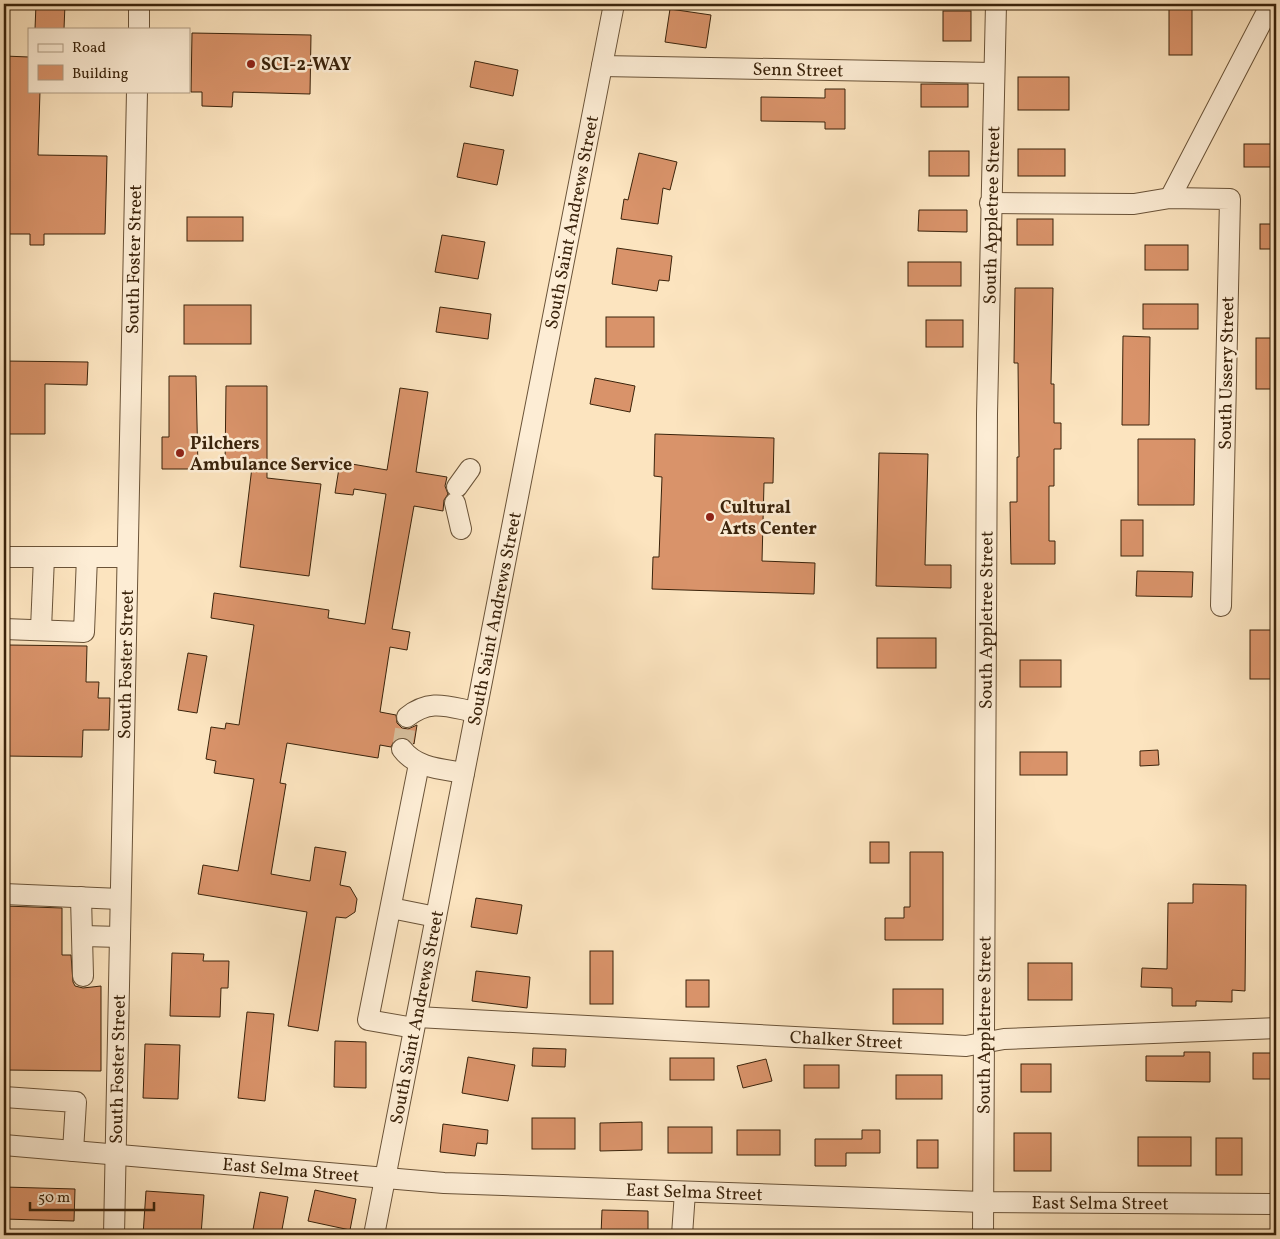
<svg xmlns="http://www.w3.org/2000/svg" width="1280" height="1239" font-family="Vollkorn,serif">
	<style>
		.building { fill: #d9936a; stroke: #3a230b }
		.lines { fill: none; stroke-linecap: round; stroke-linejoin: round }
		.minor-tunnel { stroke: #d5bd9b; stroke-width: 20; stroke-dasharray: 20 10; stroke-linecap: butt }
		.minor-casing { stroke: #6a5338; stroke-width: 22 }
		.minor { stroke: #fdedd5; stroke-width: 20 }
		.poi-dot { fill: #8f2418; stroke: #fdedd5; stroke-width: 2 }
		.labels { text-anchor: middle; stroke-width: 5; stroke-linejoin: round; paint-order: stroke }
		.poi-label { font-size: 18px; font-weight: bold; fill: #3a230b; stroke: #fdedd5; text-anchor: start }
		.street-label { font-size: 18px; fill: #3a230b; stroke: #fdedd5 }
	</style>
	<rect width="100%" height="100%" fill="#fce4bf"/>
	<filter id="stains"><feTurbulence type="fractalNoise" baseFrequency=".004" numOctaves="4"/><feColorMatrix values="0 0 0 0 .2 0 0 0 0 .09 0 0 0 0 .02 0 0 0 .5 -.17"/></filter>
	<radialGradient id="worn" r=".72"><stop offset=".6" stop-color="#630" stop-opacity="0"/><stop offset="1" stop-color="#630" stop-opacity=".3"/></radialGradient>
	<g class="building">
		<polygon points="36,4 65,4 64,29 35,29"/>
		<rect x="1169" y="4" width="23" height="51"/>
		<polygon points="670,9 711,15 706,48 665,42"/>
		<rect x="943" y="11" width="28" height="30"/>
		<polygon points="192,33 311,35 310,94 233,92 232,107 202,106 202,92 191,92"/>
		<polygon points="4,56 29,57 29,91 40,91 38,155 107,156 105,234 44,234 44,245 30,245 30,234 4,234"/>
		<polygon points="475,61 518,70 513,96 470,87"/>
		<rect x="1018" y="77" width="51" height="33"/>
		<rect x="921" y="84" width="47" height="23"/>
		<polygon points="825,89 845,89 845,129 825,129 825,122 761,121 761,97 825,98"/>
		<polygon points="464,143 504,150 497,185 457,177"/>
		<rect x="1244" y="144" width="32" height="23"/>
		<rect x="1018" y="149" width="47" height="27"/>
		<rect x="929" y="151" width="40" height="25"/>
		<polygon points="639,153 677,162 670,190 663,188 658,224 621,219 624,199 628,200"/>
		<polygon points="919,210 967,210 967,232 918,231"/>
		<rect x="187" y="217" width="56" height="24"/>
		<rect x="1017" y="219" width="36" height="26"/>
		<rect x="1260" y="224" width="16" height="25"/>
		<polygon points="442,235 485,242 478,279 435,272"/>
		<rect x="1145" y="245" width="43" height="25"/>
		<polygon points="617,248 672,256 669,281 659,280 657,291 612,284"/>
		<rect x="908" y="262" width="53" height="24"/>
		<polygon points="1015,288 1053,288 1051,384 1054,384 1054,423 1061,423 1061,449 1054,449 1054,486 1049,486 1049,541 1055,541 1055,564 1011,564 1010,502 1017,502 1017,457 1019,457 1018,363 1014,363"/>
		<rect x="1143" y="304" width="55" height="25"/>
		<rect x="184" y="305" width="67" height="39"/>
		<polygon points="440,307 491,314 488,339 436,332"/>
		<rect x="606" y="317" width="48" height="30"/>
		<rect x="926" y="320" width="37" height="27"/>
		<polygon points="1123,336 1150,337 1149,425 1122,425"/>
		<rect x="1256" y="338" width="20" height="51"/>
		<polygon points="4,361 88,362 87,385 45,384 45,434 4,434"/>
		<polygon points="169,376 196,376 198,469 162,469 162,437 169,437"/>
		<polygon points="595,378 635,386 630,412 590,404"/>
		<polygon points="226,386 267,386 267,478 321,484 309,576 240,567 252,467 225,467"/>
		<polygon points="400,388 428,392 416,472 447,477 445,486 448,494 444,500 443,511 414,506 392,629 410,632 407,650 390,647 380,712 396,715 397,723 402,728 408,729 417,725 414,744 406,738 399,738 394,741 391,747 380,745 378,758 287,743 280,783 286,784 271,874 310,881 315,847 346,852 340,885 350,887 357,899 355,912 346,918 336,917 318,1031 288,1026 307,912 198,894 203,865 238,871 254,779 214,773 216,761 206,759 211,727 225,729 226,723 239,725 254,625 211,618 214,593 329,610 328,618 365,624 386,494 354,489 353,495 335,493 340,462 387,470"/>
		<polygon points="655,434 774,438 773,483 764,483 762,561 815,563 814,594 652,589 653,557 659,557 662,477 654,476"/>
		<polygon points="1138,439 1195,439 1194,505 1138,505"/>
		<polygon points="879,453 928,454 925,565 951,565 951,588 876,586"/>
		<rect x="1121" y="520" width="22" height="36"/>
		<polygon points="1137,571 1193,572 1192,597 1136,596"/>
		<rect x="1250" y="630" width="23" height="49"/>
		<rect x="877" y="638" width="59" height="30"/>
		<polygon points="8,645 87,646 86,682 99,682 98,698 110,698 109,730 83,730 82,757 4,756 4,694 7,694"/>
		<polygon points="188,653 207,656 197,713 178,710"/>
		<rect x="1020" y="660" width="41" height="27"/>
		<polygon points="1158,750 1159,765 1140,766 1140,751"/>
		<rect x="1020" y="752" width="47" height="23"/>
		<rect x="870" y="842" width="19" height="21"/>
		<polygon points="910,852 943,852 943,940 885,940 885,918 904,918 904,907 910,907"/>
		<polygon points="1193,884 1246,885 1245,991 1232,990 1232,1002 1196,1001 1196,1006 1172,1006 1172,988 1141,987 1142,968 1167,969 1168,903 1193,903"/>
		<polygon points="476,898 522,905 517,934 471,927"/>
		<polygon points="4,906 62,908 62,955 71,955 73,982 75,986 83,988 101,986 101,1071 4,1070"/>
		<rect x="590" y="951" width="23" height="53"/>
		<polygon points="172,953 204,954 203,961 229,961 228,988 221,988 220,1017 170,1016"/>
		<rect x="1028" y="963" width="44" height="37"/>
		<polygon points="476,971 530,977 527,1008 472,1001"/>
		<rect x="686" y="980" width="23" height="27"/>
		<rect x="893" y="989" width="50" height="35"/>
		<polygon points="247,1012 274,1014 265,1101 238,1098"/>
		<polygon points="335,1041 366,1042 366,1088 334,1087"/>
		<polygon points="145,1044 180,1045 178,1099 143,1098"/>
		<polygon points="533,1048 566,1049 565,1067 532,1066"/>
		<polygon points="1184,1052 1210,1052 1210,1082 1146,1081 1146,1056 1184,1056"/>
		<rect x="1253" y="1053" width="22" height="26"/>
		<polygon points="468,1057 515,1065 508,1101 462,1093"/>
		<rect x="670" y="1058" width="44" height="22"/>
		<polygon points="766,1059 772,1081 743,1088 737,1066"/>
		<rect x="1021" y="1064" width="30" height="28"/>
		<rect x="804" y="1065" width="35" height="23"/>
		<rect x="896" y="1075" width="46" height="24"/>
		<rect x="532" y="1118" width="43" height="31"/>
		<polygon points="642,1122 642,1150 600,1151 600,1123"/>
		<polygon points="443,1124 488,1130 487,1144 477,1143 475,1156 440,1152"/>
		<rect x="668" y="1127" width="44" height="26"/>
		<rect x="737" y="1130" width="43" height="25"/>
		<polygon points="862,1130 880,1130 880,1153 846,1153 846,1166 815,1166 815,1139 862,1139"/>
		<rect x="1014" y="1133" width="37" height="38"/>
		<rect x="1138" y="1137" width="53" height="29"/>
		<rect x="1216" y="1138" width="26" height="37"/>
		<rect x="917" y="1140" width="21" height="28"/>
		<polygon points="4,1187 75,1189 74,1221 4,1219"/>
		<polygon points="315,1190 356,1199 350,1230 308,1221"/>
		<polygon points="146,1191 204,1195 201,1235 143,1235"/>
		<polygon points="260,1192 288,1197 281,1235 252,1235"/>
		<polygon points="602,1210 648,1211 648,1235 601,1235"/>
	</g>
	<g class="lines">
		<polyline class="minor-tunnel" points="402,749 407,717"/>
		<g class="minor-casing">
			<g id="minor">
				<polyline points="139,29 139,4"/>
				<path id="s1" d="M 602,66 L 994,73"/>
				<polyline points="1170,198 1271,4"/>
				<polyline points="990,203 1134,204 1170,198 1230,199 1221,606"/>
				<polyline points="457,487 470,469"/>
				<polyline points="455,503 461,529"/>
				<polyline points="4,557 127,557"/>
				<polyline points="4,629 84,632 87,557"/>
				<polyline points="41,629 44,557"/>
				<path d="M 407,717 C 431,698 448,707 476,712"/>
				<path d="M 402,749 C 416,768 441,769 464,773"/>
				<polyline points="4,894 120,899"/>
				<polyline points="81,897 83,976"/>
				<polyline points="391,908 436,917"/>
				<polyline points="83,936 120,937"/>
				<path id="s2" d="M 417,1017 L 966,1046 L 1004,1039 L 1276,1028"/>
				<polyline points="414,1028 368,1020 419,764"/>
				<polyline points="4,1097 76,1102 73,1151"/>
				<path id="s3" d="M 4,1145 L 444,1183 L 983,1202 L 1276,1204"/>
				<path id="s4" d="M 114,1235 L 137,91"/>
				<path id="s5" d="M 374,1235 L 614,4"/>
				<polyline points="682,1235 685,1192"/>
				<path id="s6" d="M 983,1235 L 987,414 L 996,4"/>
			</g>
		</g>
		<use href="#minor" class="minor"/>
	</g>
	<g class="poi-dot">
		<circle cx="251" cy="64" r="5"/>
		<circle cx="180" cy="453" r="5"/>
		<circle cx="710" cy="517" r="5"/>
	</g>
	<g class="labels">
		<g class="poi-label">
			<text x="261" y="70">SCI-2-WAY</text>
			<text x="190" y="449">Pilchers<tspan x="190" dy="21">Ambulance Service</tspan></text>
			<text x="720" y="513">Cultural<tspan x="720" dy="21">Arts Center</tspan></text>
		</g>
		<g class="street-label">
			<text dy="6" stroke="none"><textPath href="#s1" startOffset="196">Senn Street</textPath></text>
			<text dy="6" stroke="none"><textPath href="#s6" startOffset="1020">South Appletree Street</textPath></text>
			<text dy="6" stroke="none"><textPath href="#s5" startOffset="1032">South Saint Andrews Street</textPath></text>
			<text dy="6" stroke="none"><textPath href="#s4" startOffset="976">South Foster Street</textPath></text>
			<text transform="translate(1226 373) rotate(-89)" y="6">South Ussery Street</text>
			<text dy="6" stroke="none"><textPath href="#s5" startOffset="628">South Saint Andrews Street</textPath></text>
			<text dy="6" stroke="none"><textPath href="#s6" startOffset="615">South Appletree Street</textPath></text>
			<text dy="6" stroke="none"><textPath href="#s4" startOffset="571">South Foster Street</textPath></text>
			<text dy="6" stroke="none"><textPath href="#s5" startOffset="222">South Saint Andrews Street</textPath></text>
			<text dy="6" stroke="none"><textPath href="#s6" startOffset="210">South Appletree Street</textPath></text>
			<text dy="6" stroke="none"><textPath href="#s2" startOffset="430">Chalker Street</textPath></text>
			<text dy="6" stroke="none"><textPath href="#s4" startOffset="166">South Foster Street</textPath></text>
			<text dy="6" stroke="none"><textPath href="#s3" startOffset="288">East Selma Street</textPath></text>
			<text dy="6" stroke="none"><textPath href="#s3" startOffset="692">East Selma Street</textPath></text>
			<text dy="6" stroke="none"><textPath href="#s3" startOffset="1098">East Selma Street</textPath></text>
		</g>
	</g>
	<rect width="1280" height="1239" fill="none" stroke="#fce4bf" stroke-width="20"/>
	<rect x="5" y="5" width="1270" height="1229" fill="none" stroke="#3a230b" stroke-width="2.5"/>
	<rect x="10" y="10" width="1260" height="1219" fill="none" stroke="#3a230b"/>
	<rect x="28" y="28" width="162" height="65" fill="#fdedd5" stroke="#af9c84"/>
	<rect x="38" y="44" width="25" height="8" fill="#fdedd5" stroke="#af9c84"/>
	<text x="72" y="52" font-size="15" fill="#3a230b">Road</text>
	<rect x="38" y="65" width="25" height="15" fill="#d9936a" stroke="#af9c84"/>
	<text x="72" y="78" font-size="15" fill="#3a230b">Building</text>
	<path d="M30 1202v8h124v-8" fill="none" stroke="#3a230b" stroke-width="2.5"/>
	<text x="38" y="1202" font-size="15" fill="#3a230b" stroke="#fdedd5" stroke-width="4" paint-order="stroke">50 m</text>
	<rect width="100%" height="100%" filter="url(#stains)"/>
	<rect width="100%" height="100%" fill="url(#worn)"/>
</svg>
